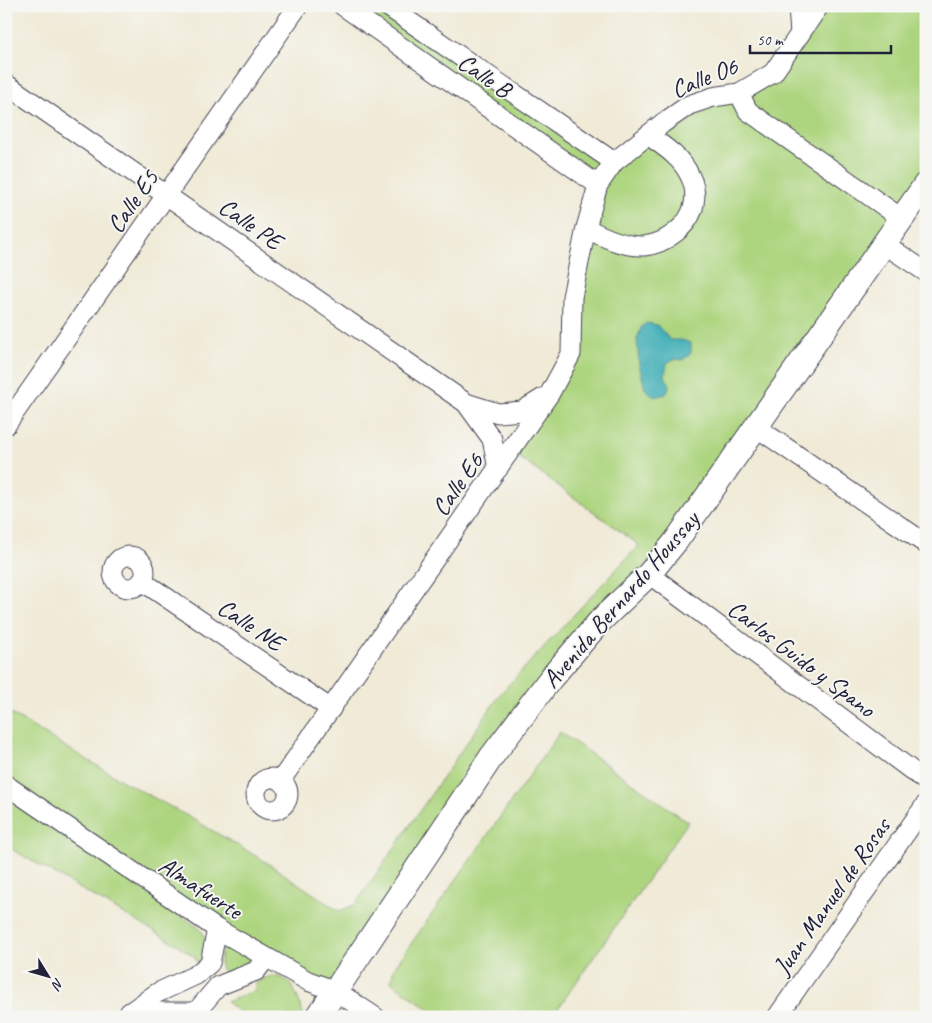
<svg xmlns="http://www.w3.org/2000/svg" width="932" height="1023" font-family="Caveat,sans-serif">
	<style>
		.green { fill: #add57f; stroke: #687c5d }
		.water { fill: #3cadb6; stroke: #2f6878 }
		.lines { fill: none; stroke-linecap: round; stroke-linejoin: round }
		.minor-casing { stroke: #414052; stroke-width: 21 }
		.major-casing { stroke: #414052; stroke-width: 26 }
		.minor { stroke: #fff; stroke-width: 19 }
		.major { stroke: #fff; stroke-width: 24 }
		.labels { text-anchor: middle; stroke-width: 4; stroke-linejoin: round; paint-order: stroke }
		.street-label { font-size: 25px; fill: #22223b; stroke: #f6f6f2 }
	</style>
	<rect width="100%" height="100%" fill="#f6f6f2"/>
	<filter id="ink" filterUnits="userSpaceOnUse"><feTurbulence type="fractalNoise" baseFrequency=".02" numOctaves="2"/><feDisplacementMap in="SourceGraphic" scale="10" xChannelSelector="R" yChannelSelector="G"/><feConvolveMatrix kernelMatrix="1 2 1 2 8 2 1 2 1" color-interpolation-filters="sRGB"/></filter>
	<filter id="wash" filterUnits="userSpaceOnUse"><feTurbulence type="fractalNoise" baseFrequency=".0096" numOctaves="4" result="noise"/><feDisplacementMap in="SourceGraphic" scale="20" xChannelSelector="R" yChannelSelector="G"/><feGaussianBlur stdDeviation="1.12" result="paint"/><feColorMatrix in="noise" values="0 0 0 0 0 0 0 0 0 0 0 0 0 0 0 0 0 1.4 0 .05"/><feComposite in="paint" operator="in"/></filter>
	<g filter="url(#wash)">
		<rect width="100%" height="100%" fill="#f0ead6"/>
		<g class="green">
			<polygon points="343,6 387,6 614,162 663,123 773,73 819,6 926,6 926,184 725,471 600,621 336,991 308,981 6,785 6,711 121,780 191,818 266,862 339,911 355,905 501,693 639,545 510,451 571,354 598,185"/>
			<polygon points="560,732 688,822 552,1017 440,1017 391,982 394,968"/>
			<path d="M 6,798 L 199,928 C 210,939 208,955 198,966 L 195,957 L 176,944 L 6,846 Z"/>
			<path d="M 227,947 L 233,948 L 248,958 L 248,967 L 225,973 C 218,966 220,958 222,949 Z"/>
			<path d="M 271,976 C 295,976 297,998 304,1017 L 246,1017 L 226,1002 L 256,990 L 255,983 Z"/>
		</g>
		<polygon class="water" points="647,323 657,325 670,340 682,340 691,343 691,353 683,360 674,359 667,363 665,376 670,385 666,394 654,397 645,389 639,364 637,339 642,326"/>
	</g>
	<g filter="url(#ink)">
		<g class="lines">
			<g class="minor-casing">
				<g id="minor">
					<polyline points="343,6 598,185"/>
					<polyline points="387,6 614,162"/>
					<polyline points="798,6 800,34"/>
					<polyline points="6,84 466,403 498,413 522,411 543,398"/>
					<polyline points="739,93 748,111 901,218"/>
					<path d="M 586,228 C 603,237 624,247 644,246 C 665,244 690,226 694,204 C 696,194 694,183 689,174 C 681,157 663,146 648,135"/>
					<polyline points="884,244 926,272"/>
					<polyline points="466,403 492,439 498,469"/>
					<polyline points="6,425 298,6"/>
					<polyline points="756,427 926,544"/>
					<circle cx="129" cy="572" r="16"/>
					<polyline points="649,574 926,781"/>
					<polyline points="142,581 331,709"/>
					<circle cx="272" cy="794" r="16"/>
					<polyline points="281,780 550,393 571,354 572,297 586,228 598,185 614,162 663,123 689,105 713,97 739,93 773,73 819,6"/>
					<polyline points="6,785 217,929 308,981 336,991 375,1017"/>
					<polyline points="130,1012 196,1012 218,986 256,971 266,958"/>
					<polyline points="129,1013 157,993 196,975 210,963 217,929"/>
					<polyline points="777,1017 926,804"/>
				</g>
			</g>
			<g class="major-casing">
				<polyline id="major" points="318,1017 492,756 551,678 600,621 649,574 676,541 926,184"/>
			</g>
			<use href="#minor" class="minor"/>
			<use href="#major" class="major"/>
		</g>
	</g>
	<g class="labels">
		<g class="street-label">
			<text transform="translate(485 75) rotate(35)" y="9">Calle B</text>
			<text transform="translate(704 77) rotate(-22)" y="9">Calle O6</text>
			<text transform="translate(132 201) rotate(-55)" y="9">Calle E5</text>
			<text transform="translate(251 223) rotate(35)" y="9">Calle PE</text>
			<text transform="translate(457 484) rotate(-55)" y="9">Calle E6</text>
			<text transform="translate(620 599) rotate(-49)" y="9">Avenida Bernardo Houssay</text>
			<text transform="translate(251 624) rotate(34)" y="9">Calle NE</text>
			<text transform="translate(802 658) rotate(37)" y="9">Carlos Guido y Spano</text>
			<text transform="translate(201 887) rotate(33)" y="9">Almafuerte</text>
			<text transform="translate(831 896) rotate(-55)" y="9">Juan Manuel de Rosas</text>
		</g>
	</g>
	<rect width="932" height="1023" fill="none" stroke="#f6f6f2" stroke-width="25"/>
	<g transform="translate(48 976) rotate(127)" stroke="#f6f6f2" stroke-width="4" paint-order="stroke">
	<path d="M0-4L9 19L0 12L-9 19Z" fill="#22223b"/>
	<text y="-8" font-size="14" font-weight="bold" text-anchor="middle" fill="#22223b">N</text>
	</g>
	<path d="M750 45v8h141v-8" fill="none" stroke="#22223b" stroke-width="2.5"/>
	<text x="757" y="45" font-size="15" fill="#22223b" stroke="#f6f6f2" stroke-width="4" paint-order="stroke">50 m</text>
</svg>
